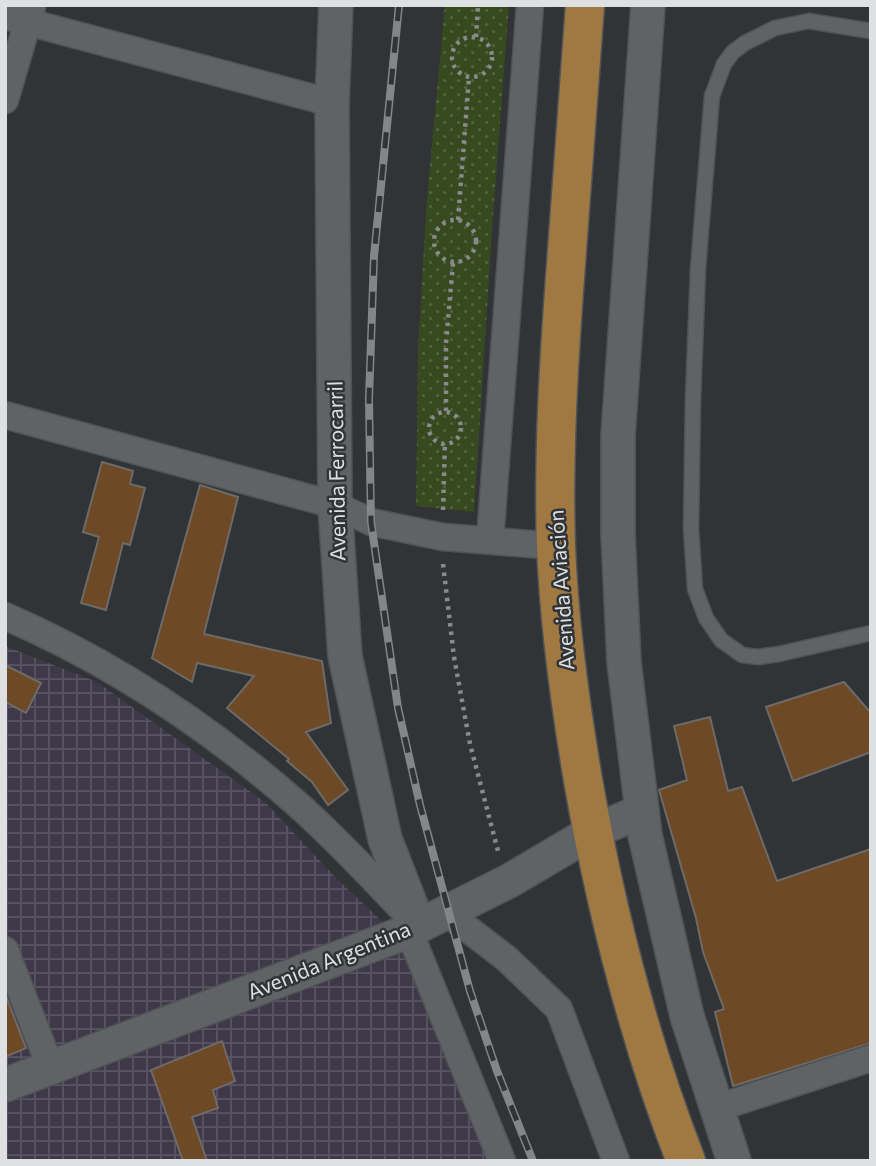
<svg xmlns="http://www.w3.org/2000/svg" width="876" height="1166" font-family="Commissioner,sans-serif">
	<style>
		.industrial { fill: url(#industrial-grid) }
		.grass { fill: url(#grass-dots) }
		.building { fill: #6d4925; stroke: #6e6a67; stroke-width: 2 }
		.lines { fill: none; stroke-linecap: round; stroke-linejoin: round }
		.service-casing { stroke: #505356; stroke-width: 17 }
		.minor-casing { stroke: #505356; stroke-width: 29 }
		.tertiary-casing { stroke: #505356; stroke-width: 36 }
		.trunk-casing { stroke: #505356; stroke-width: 41 }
		.path { stroke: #888a8d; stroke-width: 4.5; stroke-dasharray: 3.5 5; stroke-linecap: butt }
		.service { stroke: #5f6366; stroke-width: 14 }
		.minor { stroke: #5f6366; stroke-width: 26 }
		.tertiary { stroke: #5f6366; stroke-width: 33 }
		.trunk { stroke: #a07841; stroke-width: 38 }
		.rail-casing { stroke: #838688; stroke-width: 8 }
		.rail { stroke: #313437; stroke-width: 5; stroke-dasharray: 16; stroke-linecap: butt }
		.labels { text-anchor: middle; stroke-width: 5; stroke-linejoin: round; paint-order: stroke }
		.street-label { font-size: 21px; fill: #dee0e2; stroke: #313437 }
	</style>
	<defs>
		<pattern id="industrial-grid" width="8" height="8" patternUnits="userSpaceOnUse" patternTransform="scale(1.75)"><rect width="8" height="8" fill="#3e3849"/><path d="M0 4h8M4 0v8" fill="none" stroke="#595463"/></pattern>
		<pattern id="grass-dots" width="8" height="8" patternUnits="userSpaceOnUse" patternTransform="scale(1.75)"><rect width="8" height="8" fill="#36491f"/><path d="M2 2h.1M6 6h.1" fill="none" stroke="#53633f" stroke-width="1.8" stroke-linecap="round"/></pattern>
	</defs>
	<rect width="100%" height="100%" fill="#313437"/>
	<polygon class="industrial" points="5,646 97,682 266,803 336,878 419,956 506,1161 5,1161"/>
	<polygon class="grass" points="445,5 509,5 493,216 474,512 416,506 418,348 427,198"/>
	<g class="building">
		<polygon points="102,462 133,471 130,484 145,488 130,545 123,543 106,610 81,603 99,537 83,532"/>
		<polygon points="200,485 238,497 204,634 322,661 331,723 306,732 348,790 328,805 312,782 287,761 289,759 227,708 254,676 197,663 192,682 152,658"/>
		<polygon points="5,665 41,683 26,713 5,702"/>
		<polygon points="844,682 871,713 871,752 793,781 766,707"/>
		<polygon points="710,717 728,791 742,787 777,881 871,849 871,1043 733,1086 715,1012 724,1009 703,952 696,918 659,790 687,780 674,726"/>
		<polygon points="5,994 26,1048 5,1057"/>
		<polygon points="222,1041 235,1081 213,1090 218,1108 192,1117 207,1161 183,1161 151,1070"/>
	</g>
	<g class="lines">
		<g class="service-casing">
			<polyline id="service" points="871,31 809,21 775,28 745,43 733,52 724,64 712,96 698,269 693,399 691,528 695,589 706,618 721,640 742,655 758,657 779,654 871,633"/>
		</g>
		<g class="minor-casing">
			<g id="minor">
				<polyline points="5,16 332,103"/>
				<polyline points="5,100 32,7"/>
				<polyline points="5,415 335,505 371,522 443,537 556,546"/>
				<polyline points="490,540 530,5"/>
				<path d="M 5,616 C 111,662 209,727 296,803 C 337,839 375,881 413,920"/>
				<polyline points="447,913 507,959 559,1009 616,1161"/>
				<polyline points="409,931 502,1161"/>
				<polyline points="5,950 51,1069"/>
				<polyline points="717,1108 871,1058"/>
			</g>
		</g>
		<g class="tertiary-casing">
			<g id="tertiary">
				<polyline points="336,5 332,103 335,505 345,656 385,839 419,926"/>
				<polyline points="648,5 618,436 618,534 624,662 645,835 687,1016 734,1161"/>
				<polyline points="5,1085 409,931 509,881 592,832 642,811"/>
			</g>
		</g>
		<g class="trunk-casing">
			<path id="trunk" d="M 585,5 C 579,91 572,178 566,264 C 559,358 553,452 556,546 C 559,625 570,703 583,780 C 606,910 638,1038 686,1161"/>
		</g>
		<g class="path">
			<circle cx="472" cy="57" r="20"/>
			<polyline points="476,37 478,5"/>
			<circle cx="455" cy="241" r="21"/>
			<polyline points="458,220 469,77"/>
			<polyline points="446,411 446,343 453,263"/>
			<circle cx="445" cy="428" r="16"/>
			<polyline points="443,510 445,444"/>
			<polyline points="443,564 454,657 470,744 498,851"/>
		</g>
		<use href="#service" class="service"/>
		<use href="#minor" class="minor"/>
		<use href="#tertiary" class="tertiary"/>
		<use href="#trunk" class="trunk"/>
		<g class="rail-casing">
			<polyline id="rail" points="399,5 374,256 369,399 371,522 398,708 420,805 470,991 497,1071 533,1161"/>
		</g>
		<use href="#rail" class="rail"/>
	</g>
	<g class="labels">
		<g class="street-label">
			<text transform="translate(337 471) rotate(-91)" y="7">Avenida Ferrocarril</text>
			<text transform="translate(562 590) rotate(-94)" y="7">Avenida Aviación</text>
			<text transform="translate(329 961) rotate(-22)" y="7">Avenida Argentina</text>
		</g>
	</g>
	<rect width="876" height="1166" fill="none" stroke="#dee0e2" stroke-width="14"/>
</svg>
